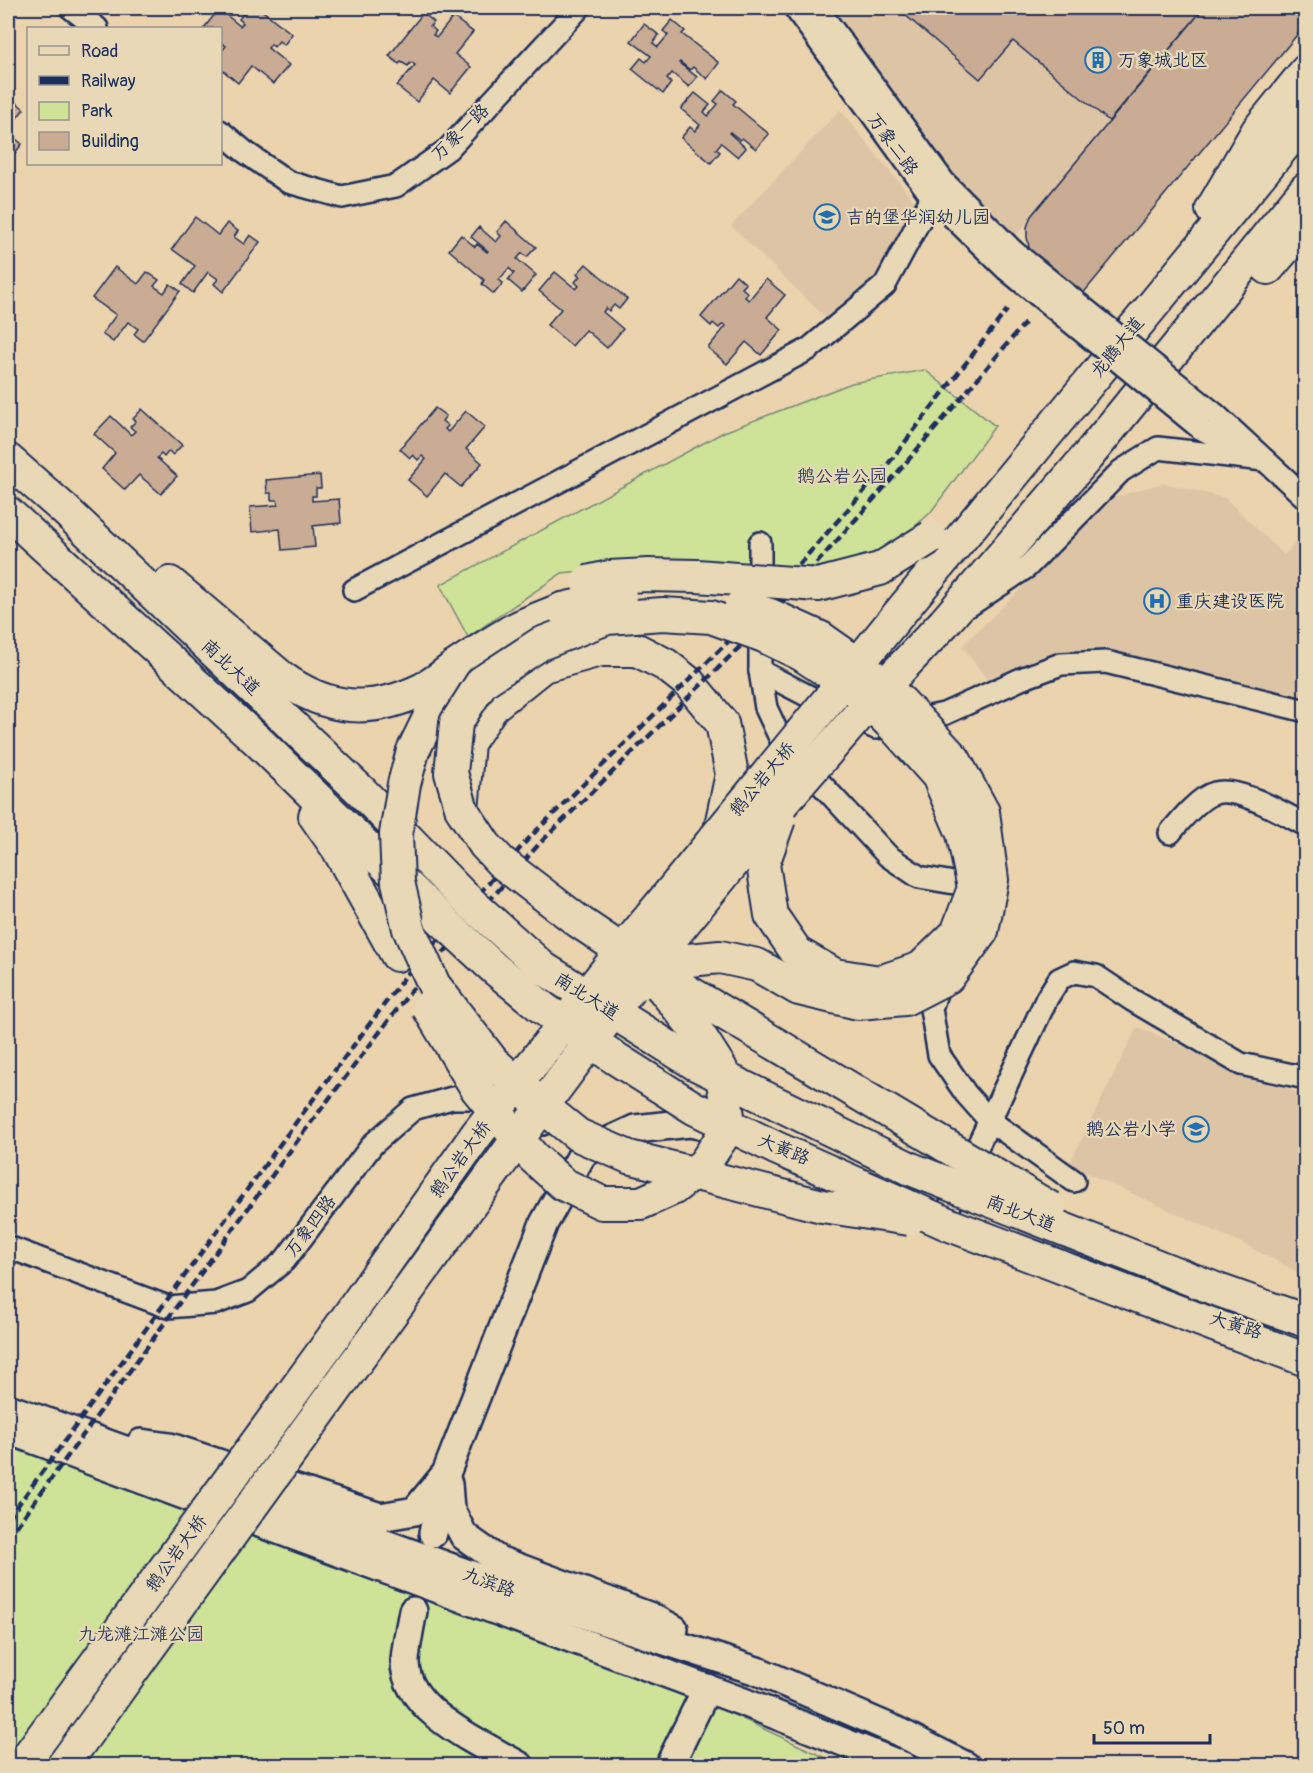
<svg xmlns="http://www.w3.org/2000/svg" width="1313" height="1773" font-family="Pangolin,'LXGW WenKai TC',sans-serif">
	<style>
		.built { fill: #ddc4a5 }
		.green { fill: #cee397; stroke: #74897a; stroke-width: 1.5 }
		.building { fill: #c9ac93; stroke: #1b2f5e; stroke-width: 1.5 }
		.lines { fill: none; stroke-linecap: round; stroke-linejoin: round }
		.minor-casing { stroke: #1b2f5e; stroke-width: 26 }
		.major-casing { stroke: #1b2f5e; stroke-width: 32 }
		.highway-casing { stroke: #1b2f5e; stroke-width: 36 }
		.minor { stroke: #e9d8b5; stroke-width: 21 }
		.major { stroke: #e9d8b5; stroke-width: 27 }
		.highway { stroke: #e9d8b5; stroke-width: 32 }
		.rail { stroke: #1b2f5e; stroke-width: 4.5; stroke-dasharray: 9 4.5; stroke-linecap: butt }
		.minor-bridge-casing { stroke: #1b2f5e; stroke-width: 26; stroke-linecap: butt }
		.highway-bridge-casing { stroke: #1b2f5e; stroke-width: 36; stroke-linecap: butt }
		.minor-bridge { stroke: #e9d8b5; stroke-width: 21 }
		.highway-bridge { stroke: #e9d8b5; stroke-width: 32 }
		.labels { text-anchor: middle; stroke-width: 4.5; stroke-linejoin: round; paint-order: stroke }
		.poi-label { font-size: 18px; fill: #1b2f5e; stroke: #e9d8b5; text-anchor: start }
		.street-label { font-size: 18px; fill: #1b2f5e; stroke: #e9d8b5 }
		.park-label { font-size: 18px; fill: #2d4164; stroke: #e9d8b5 }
	</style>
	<rect width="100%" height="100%" fill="#ebd3ae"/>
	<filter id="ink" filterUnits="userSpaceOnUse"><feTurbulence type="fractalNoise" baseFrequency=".0167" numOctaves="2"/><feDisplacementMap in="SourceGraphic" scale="12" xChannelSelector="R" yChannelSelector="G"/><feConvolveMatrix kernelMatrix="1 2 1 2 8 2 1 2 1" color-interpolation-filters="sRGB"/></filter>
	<g filter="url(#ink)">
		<g class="built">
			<polygon points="829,8 1207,8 1015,237 954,177"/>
			<polygon points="840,110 919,207 876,278 828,320 731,226"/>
			<polygon points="1163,483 1225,498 1284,555 1305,533 1305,696 1296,698 1107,655 990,683 962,646 1115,497"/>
			<polygon points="1137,1027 1298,1093 1305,1091 1305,1276 1244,1244 1069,1165"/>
		</g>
		<g class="green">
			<polygon points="925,370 995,426 930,513 894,545 859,560 797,570 652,564 562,573 468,637 440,585 724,432 852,383"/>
			<polygon points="8,1444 719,1708 841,1765 8,1765"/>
		</g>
		<g class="building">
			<polygon points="244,8 259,8 292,34 284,45 279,41 274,47 271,44 268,48 289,65 273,84 251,66 238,83 220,68 220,53 226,46 220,42 220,28 204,28 219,9 240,26 243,23 239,19 244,13 241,11"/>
			<polygon points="897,8 1204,8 1109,121 1013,41 980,79"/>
			<polygon points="1204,8 1306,8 1306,24 1081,296 1036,258 1029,248 1027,237 1027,227 1031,216"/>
			<polygon points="423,13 434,22 430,26 436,31 433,35 437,37 453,17 473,32 455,54 471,67 450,93 434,80 417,102 397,86 415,65 411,62 408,66 401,62 399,64 389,56"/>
			<polygon points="672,20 685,31 682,34 719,63 707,79 693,67 690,70 680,62 679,63 697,77 689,87 672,73 667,79 671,83 663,94 632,69 641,58 646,62 651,56 631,41 644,24 659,35 653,43 658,47 668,35 663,31"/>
			<polygon points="723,90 736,101 733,104 769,134 756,149 742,138 740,140 730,132 729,133 746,148 738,157 721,143 716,149 720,152 711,163 681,138 690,127 695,131 700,125 681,109 695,93 710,105 704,112 708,116 718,104 714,101"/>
			<polygon points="8,95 24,109 8,129"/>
			<polygon points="8,132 22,144 8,162"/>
			<polygon points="195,217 218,235 227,223 238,231 234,237 244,244 250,235 260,242 223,292 214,284 218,279 208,272 193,293 182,284 195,266 172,249"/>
			<polygon points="506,221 536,247 527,257 522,253 517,259 536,275 522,292 508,280 514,273 509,268 499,280 503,283 494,294 482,284 484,280 449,250 461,235 475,247 477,244 487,252 488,251 471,237 479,227 496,242 501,236 497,232"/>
			<polygon points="586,264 627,299 619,309 614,305 609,311 606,308 603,312 623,329 607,348 586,330 572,346 547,325 561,309 539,291 555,272 576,289 579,286 575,282 580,276 577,274"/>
			<polygon points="115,267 138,284 147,272 159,280 154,286 164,293 170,284 180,291 143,341 134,334 138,329 128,322 113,342 102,334 116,315 92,298"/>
			<polygon points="736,275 746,284 742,288 748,293 745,297 749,300 766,279 785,295 767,317 782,330 761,355 746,342 727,364 708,348 726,326 723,324 719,328 713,323 711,326 701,317"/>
			<polygon points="435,408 446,416 442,421 448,426 445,429 448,432 466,411 485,427 466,449 482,463 461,487 445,474 427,496 408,480 426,459 422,456 418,460 413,455 410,458 400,449"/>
			<polygon points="142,409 182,445 173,455 169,451 164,457 161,454 157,458 177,476 161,494 139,475 125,490 102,469 115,453 94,434 111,416 131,435 135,431 130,427 136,421 133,419"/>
			<polygon points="320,475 321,488 316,488 316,496 312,496 312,501 339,499 341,523 313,526 315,547 282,550 280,529 252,532 250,507 278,505 277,500 271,500 271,493 267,493 266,480"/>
		</g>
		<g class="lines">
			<g class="minor-casing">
				<g id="minor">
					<polyline points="71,8 97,28"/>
					<polyline points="795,8 932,197 1006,269"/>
					<polyline points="817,8 944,182 1013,251"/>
					<polyline points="220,131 245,152 288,182 342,197 396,186 448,149 579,8"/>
					<polyline points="1216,415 1306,498"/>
					<polyline points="1200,428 1242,449"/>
					<polyline points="354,590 809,349 885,285 932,197"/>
					<polyline points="760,594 760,543"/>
					<polyline points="970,605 1027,567 1121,471 1158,448 1264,460"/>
					<polyline points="760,625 760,671 766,708 782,742 888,856 919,877 960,884 979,899"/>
					<polyline points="760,671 839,712 876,728 944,714 1021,679 1061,664 1106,662 1306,711"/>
					<path d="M 1170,833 C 1180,821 1199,797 1215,793 C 1238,786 1284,814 1306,825"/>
					<polyline points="942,974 931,1009 939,1055 966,1094 989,1120 1074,1181"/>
					<polyline points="945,1216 1047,998 1059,979 1074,972 1096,976 1132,1000 1241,1064 1306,1078"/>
					<polyline points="8,1247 168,1307 216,1303 248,1291 285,1260 373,1144 413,1109 452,1098 486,1098 533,1116 543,1124"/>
				</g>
			</g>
			<g class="major-casing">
				<g id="major">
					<polyline points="1255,1333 1306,1339"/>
					<polyline points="8,1408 555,1605 760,1672 897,1731 966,1766"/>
					<polyline points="8,1430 746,1703 903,1766"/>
					<polyline points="141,1443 170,1447 380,1517 415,1511 443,1477"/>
					<polyline points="448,1484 450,1509 464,1536 498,1560 651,1617 674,1629"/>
					<polyline points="433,1533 447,1471 544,1223 583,1153 635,1129 690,1123 724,1130"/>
					<path d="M 413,1611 C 410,1627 406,1645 405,1661 C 404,1711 482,1744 520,1766"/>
					<polyline points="669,1766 707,1688"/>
				</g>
			</g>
			<g class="highway-casing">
				<g id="highway">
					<polyline points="1212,209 1258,130 1306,71"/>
					<polyline points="1268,268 1306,224"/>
					<polyline points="8,460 65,510 362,792 462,895"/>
					<polyline points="8,513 260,743 440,918"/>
					<polyline points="930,576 1306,119"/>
					<path d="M 170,583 L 281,677 C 327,711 372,714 423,689 C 434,683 444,675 453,668 C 471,656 489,644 508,633 C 524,623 544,617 562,609"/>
					<polyline points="944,623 1087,457 1306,189"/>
					<polyline points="413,751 432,712 458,671"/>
					<polyline points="315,816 338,849 397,955"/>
					<polyline points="501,862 485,845 462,810 468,743 493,706 543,666 600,650 637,650 666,665 689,683 722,723 732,774 720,830"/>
				</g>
			</g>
			<use href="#minor" class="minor"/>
			<use href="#major" class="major"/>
			<use href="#highway" class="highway"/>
			<g class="rail">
				<polyline points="8,1519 294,1125 407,974 532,835 749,621 888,464 1007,310"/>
				<polyline points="8,1538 303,1133 417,983 540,843 758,629 898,472 1025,323"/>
			</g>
			<g class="minor-bridge-casing">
				<g id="minor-bridge">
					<polyline points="1013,251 1216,415"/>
					<polyline points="1006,269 1200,428"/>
				</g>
			</g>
			<g class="highway-bridge-casing">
				<g id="highway-bridge">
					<polyline points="587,582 609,577 648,575 697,576 818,585 880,569 931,537"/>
					<polyline points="562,609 620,596"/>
					<polyline points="413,751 404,784 396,834 398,882 409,929 434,985 493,1062 542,1106 578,1135 629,1157 822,1206 909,1219"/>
					<polyline points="462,810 451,773 456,723 482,682 540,644 607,618 663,614 711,617 764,636 801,654 859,692 896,729 938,776 963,834 974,888 957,933 921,968 880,982 835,975 797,953 771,915 763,864 779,819"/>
					<polyline points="501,862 578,921 645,966 1050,1208"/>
					<polyline points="462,895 543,968 694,1063 911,1169 1218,1290 1306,1321"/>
					<polyline points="440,918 495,969 544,1009 615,1058 694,1108 776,1148 950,1225 1306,1360"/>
					<polyline points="640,983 689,960 720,957 757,965 799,989 858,1003 905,999 948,977 982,931 992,880 983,812 954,759 901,702 865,669 821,638 770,615 741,606"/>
					<polyline points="428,1007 477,1089 533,1157 563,1184 602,1203 641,1203 674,1188 704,1164 725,1133 728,1116 721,1069 696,1030 655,979"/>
					<polyline points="21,1766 327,1346 477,1134 606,971 930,576"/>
					<polyline points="63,1766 512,1147 631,987 785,800 885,685 944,623"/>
				</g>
			</g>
			<use href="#minor-bridge" class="minor-bridge"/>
			<use href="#highway-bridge" class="highway-bridge"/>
		</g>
	</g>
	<defs>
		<g id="building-ring" transform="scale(1.35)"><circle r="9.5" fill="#e9d8b5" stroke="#1f6fb2" stroke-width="1.5"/><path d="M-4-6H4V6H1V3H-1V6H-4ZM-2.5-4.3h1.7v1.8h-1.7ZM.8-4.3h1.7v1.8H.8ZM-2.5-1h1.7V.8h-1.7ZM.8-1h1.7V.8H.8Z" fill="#1f6fb2"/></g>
		<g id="school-ring" transform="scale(1.35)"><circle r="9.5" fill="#e9d8b5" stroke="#1f6fb2" stroke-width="1.5"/><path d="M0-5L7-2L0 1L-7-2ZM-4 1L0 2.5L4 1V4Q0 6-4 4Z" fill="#1f6fb2"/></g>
		<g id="hospital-ring" transform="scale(1.35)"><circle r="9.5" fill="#e9d8b5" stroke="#1f6fb2" stroke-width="1.5"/><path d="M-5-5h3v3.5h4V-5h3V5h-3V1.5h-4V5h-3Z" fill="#1f6fb2"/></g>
	</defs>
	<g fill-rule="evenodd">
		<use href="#building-ring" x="1098" y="60"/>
		<use href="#school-ring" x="827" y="217"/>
		<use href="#hospital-ring" x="1157" y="601"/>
		<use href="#school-ring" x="1196" y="1129"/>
	</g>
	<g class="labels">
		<g class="poi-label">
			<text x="1118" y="66">万象城北区</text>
			<text x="846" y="223">吉的堡华润幼儿园</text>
			<text x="1176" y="607">重庆建设医院</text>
			<text x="1176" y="1135" text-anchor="end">鹅公岩小学</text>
		</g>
		<g class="street-label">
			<text transform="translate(460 132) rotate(-44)" y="6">万象一路</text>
			<text transform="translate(893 144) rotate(54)" y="6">万象二路</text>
			<text transform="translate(1117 347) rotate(-51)" y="6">龙腾大道</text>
			<text transform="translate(231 667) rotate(43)" y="6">南北大道</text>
			<text transform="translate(762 779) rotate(-50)" y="6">鹅公岩大桥</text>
			<text transform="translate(587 996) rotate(32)" y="6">南北大道</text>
			<text transform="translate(784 1149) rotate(22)" y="6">大黄路</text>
			<text transform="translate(460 1159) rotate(-54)" y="6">鹅公岩大桥</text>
			<text transform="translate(1021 1213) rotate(21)" y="6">南北大道</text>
			<text transform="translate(310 1226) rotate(-53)" y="6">万象四路</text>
			<text transform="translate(1236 1325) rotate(17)" y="6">大黄路</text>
			<text transform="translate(176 1553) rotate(-54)" y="6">鹅公岩大桥</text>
			<text transform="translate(489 1582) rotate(20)" y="6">九滨路</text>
		</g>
		<g class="park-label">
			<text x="842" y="482">鹅公岩公园</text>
			<text x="141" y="1640">九龙滩江滩公园</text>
		</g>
	</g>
	<rect width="1313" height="1773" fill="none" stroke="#e9d8b5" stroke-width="30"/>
	<rect x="15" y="15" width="1283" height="1743" fill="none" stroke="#1b2f5e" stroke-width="2" filter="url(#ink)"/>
	<rect x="27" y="27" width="195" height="138" fill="#e9d8b5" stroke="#979492" stroke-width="1.5"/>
	<rect x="39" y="46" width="30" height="9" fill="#e9d8b5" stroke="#979492" stroke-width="1.5"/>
	<text x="81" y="57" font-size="18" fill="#1b2f5e">Road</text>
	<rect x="39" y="76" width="30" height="9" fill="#1b2f5e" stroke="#979492" stroke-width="1.5"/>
	<text x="81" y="87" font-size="18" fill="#1b2f5e">Railway</text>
	<rect x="39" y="102" width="30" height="18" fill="#cee397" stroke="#979492" stroke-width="1.5"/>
	<text x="81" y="117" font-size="18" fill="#1b2f5e">Park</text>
	<rect x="39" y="132" width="30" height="18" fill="#c9ac93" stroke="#979492" stroke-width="1.5"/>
	<text x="81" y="147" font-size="18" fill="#1b2f5e">Building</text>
	<path d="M1094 1734v9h116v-9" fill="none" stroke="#1b2f5e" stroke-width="3"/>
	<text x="1103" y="1734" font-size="18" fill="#1b2f5e" stroke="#e9d8b5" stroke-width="4.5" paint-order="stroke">50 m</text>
</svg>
